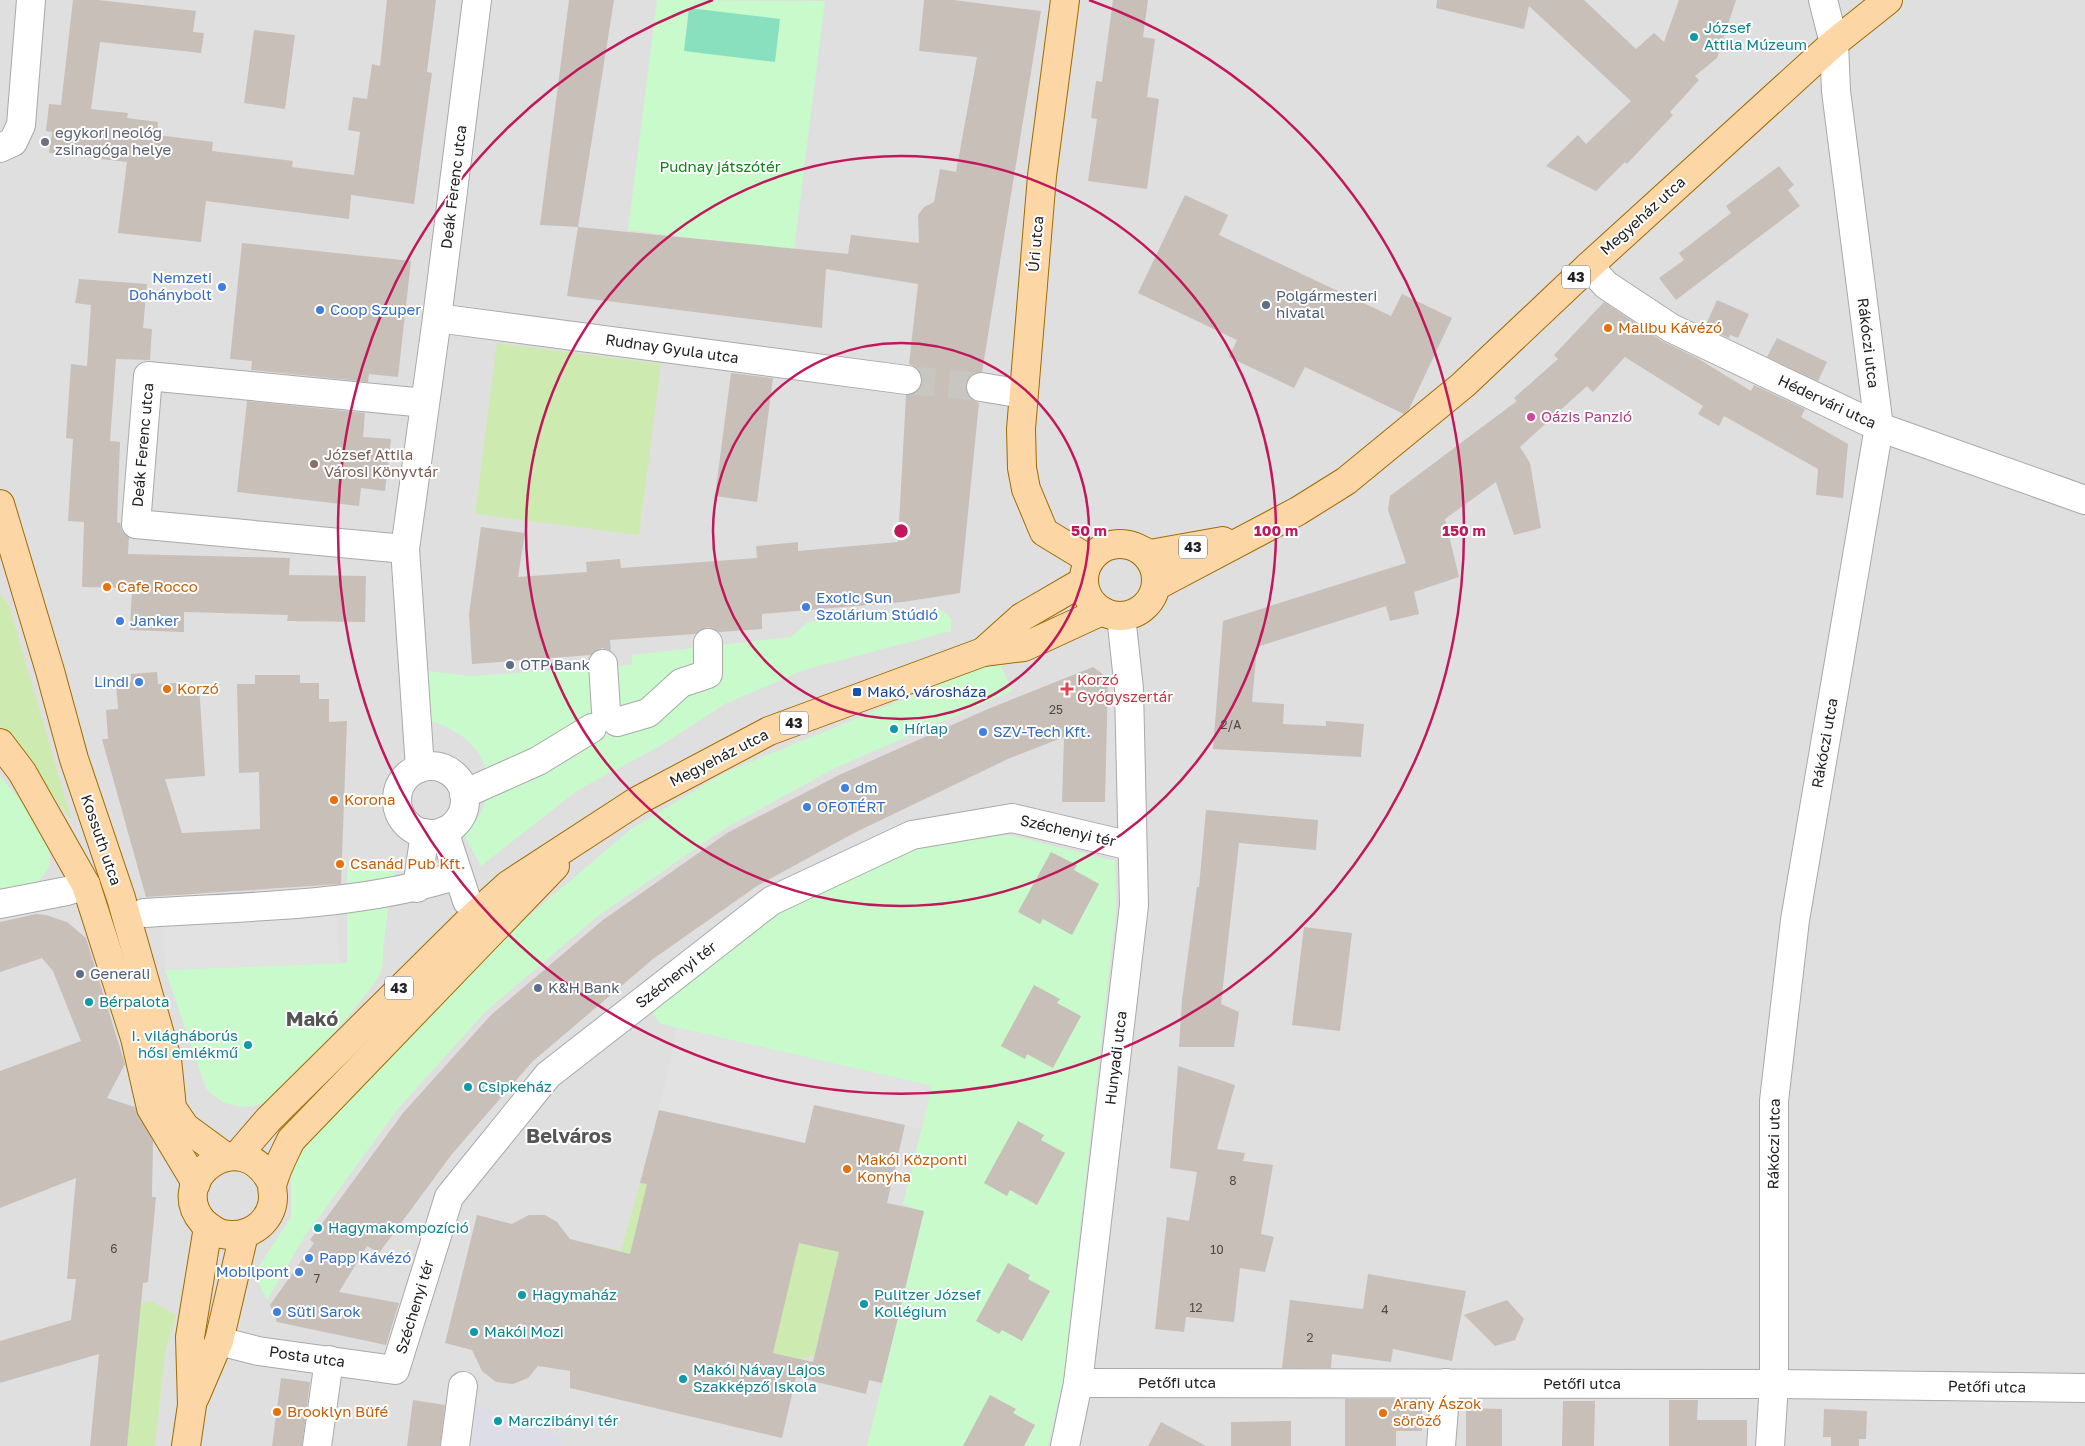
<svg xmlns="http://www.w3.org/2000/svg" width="2085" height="1446" font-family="'Golos Text',sans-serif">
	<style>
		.residential { fill: #e0dfdf }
		.grass { fill: #cdebb0 }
		.park { fill: #c8facc }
		.pitch { fill: #88e0be }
		.parking { fill: #e2e2e2 }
		.plaza { fill: #dddde8 }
		.building { fill: #c7bfb8; fill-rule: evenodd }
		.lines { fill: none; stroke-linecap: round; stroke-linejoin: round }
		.minor-tunnel { stroke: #c8c6c1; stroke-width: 28; stroke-dasharray: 28 14; stroke-linecap: butt }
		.minor-casing { stroke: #a9a9a9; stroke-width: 30 }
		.major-casing { stroke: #a06b00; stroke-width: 30 }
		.minor { stroke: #fff; stroke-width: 28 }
		.major { stroke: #fcd6a4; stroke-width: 28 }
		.ring { fill: none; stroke: #c2185b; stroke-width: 2.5 }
		.culture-dot { fill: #0f9aa8; stroke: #fff; stroke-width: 2 }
		.worship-dot { fill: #6b7280; stroke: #fff; stroke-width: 2 }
		.shop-dot { fill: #3f7fe0; stroke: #fff; stroke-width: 2 }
		.service-dot { fill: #5c6f8a; stroke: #fff; stroke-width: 2 }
		.food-dot { fill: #e8710a; stroke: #fff; stroke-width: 2 }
		.hotel-dot { fill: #d1479c; stroke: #fff; stroke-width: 2 }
		.education-dot { fill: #8d6e63; stroke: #fff; stroke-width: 2 }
		.health-dot { fill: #e0444e; stroke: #fff; stroke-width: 2 }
		.transit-dot { fill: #1a4fb4; stroke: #fff; stroke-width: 2 }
		.labels { text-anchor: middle; stroke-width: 4; stroke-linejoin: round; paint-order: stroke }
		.number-label { font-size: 12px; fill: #4b4948 }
		.shield { fill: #fff; stroke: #646464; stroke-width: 1 }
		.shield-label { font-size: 14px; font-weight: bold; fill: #222 }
		.culture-label { font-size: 15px; fill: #0d838f; stroke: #fff; text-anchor: start }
		.worship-label { font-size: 15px; fill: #5b616d; stroke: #fff; text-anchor: start }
		.park-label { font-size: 15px; fill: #0c8416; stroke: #fff }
		.street-label { font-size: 15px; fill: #222; stroke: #fff }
		.shop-label { font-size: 15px; fill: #366cbe; stroke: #fff; text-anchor: start }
		.service-label { font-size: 15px; fill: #4e5e75; stroke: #fff; text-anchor: start }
		.food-label { font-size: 15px; fill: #c56008; stroke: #fff; text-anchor: start }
		.hotel-label { font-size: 15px; fill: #b23c85; stroke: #fff; text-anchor: start }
		.education-label { font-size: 15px; fill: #785e54; stroke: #fff; text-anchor: start }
		.health-label { font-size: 15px; fill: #be3a42; stroke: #fff; text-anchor: start }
		.transit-label { font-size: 15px; fill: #164399; stroke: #fff; text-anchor: start }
		.district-label { font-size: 20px; font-weight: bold; fill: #555; stroke: #fff }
		.centre { fill: #c2185b; stroke: #fff; stroke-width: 2.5 }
		.ring-label { font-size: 15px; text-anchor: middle; font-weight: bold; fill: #c2185b; stroke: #fff; stroke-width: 4; stroke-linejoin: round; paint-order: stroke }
	</style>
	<rect width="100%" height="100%" fill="#f2efe9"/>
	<rect class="residential" x="0" y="0" width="2085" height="1446"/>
	<g class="grass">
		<polygon points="497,343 661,364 639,535 475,514"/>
		<polygon points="0,594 9,605 72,821 0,725"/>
		<polygon points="640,1183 788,1217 839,1252 814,1356 800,1359 683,1332 574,1348 600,1246 621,1251"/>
		<polygon points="151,1301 176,1315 165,1353 155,1446 124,1446 139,1304"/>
	</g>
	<g class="park">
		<polygon points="657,0 825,1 794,250 628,230"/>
		<path d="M 936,608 L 946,613 L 951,619 L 951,631 L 804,670 L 725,704 L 660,746 L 578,790 L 481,866 L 463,833 C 501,803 494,749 450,729 C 443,725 436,722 428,721 L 421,674 L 428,671 L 471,676 L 632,665 L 632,655 L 791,637 L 808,622 Z"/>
		<polygon points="999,660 1012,691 835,768 724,829 598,916 485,1012 397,1110 305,1236 267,1300 254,1274 291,1217 291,1179 298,1150 498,942 631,829 726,772"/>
		<path d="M 0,776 C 18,799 57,836 49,866 C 47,873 39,880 35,885 L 0,891 Z"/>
		<polygon points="1009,835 1115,861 1116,909 1063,1381 1048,1446 867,1446 924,1212 903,1204 932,1086 661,1024 652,1013 652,1003 777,912 912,846"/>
		<path d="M 398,863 C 390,889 387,915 384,942 C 382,951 384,963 381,972 C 374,990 280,1097 264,1103 C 241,1111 222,1106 206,1088 L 165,970 L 347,963 L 347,866 Z"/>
	</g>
	<polygon class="pitch" points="689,8 780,19 775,62 684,51"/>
	<g class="parking">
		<polygon points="336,904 339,963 165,970 163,912"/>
		<polygon points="677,1028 932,1086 922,1129 814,1105 805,1143 659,1110"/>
	</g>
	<polygon class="plaza" points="479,1406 562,1436 561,1446 471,1446"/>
	<g class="building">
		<polygon points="73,0 98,0 196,11 193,32 204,33 201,53 100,42 91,109 128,113 127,118 158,122 157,135 213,142 212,151 293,161 292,167 354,175 360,132 348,130 353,97 367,99 372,64 380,66 387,0 436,0 427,72 432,73 414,204 351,195 349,219 206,201 201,242 118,233 127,162 49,153 52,132 46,131 49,104 61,105"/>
		<polygon points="569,0 614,0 578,227 540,225"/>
		<polygon points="924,0 953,0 1041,11 982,372 969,377 966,385 967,393 971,399 979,403 960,593 903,602 762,614 762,629 719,632 708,627 696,634 610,640 611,651 602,648 591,655 472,664 469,614 481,527 525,533 518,577 587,572 586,562 620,559 621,568 757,558 756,546 798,542 798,551 898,542 906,395 919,390 922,382 922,374 917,368 909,364 918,284 826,269 822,328 567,296 578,227 848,254 851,235 919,243 918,215 924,207 934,202 940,169 956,172 977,57 919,51"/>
		<polygon points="1113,0 1148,0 1143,37 1155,39 1147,97 1159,99 1147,189 1088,181 1097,119 1091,118 1096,81 1102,82"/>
		<polygon points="1437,0 1584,0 1636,49 1654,33 1664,42 1679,0 1736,0 1717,58 1695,76 1699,80 1670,112 1673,115 1627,164 1625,162 1596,191 1546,166 1578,135 1586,144 1631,101 1529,6 1524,29 1436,8"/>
		<polygon points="254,30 295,35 285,109 244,103"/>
		<polygon points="1779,166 1794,185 1788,190 1800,206 1676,300 1659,278 1684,260 1679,253 1731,213 1726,206"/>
		<polygon points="1185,195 1228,215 1219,235 1391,316 1402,294 1452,318 1409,409 1404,414 1305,367 1294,388 1229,357 1237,340 1138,293"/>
		<polygon points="242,243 411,261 398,377 369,374 368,382 251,370 252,361 230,359"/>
		<polygon points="79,279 147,284 143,328 152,329 150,360 116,359 110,441 120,442 117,522 120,523 122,531 129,537 128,554 290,558 289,575 366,576 365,622 287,621 288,615 184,612 184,632 130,630 132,588 82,587 84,522 68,521 73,439 66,438 71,364 87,366 91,305 75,303"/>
		<polygon points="1717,300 1749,314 1738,338 1730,335 1729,338 1705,327"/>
		<polygon points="1604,302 1662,341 1697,358 1751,391 1754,385 1805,409 1801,417 1848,444 1843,498 1816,495 1818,469 1724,416 1719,426 1698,414 1703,406 1625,357 1593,392 1587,386 1520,447 1530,463 1541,528 1514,535 1496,482 1445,519 1459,577 1414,592 1419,614 1390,621 1386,606 1257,647 1252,702 1284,704 1283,724 1326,726 1326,721 1364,724 1361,757 1213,749 1223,621 1406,563 1388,510 1390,496 1517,401 1514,398 1558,359 1554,355"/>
		<polygon points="1777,338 1827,362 1818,381 1767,357"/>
		<polygon points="731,373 773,378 757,502 715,496"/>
		<polygon points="247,401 365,413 363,437 391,439 385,491 361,488 359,506 237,492"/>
		<polygon points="1093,667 1108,678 1105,802 1062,802 1064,737 1010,758 854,833 757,886 653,959 532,1062 452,1154 379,1253 367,1246 339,1292 399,1303 386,1345 277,1322 270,1305 314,1243 310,1240 403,1113 491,1015 603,920 727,833 839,775 988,709"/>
		<polygon points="157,672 158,684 176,683 177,687 199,685 205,776 165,779 182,833 260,829 259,772 239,773 237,684 255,684 255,675 300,675 300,683 319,683 319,699 329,699 329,722 347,721 341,884 146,897 102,739 108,739 106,710 118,709 116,683 131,682 131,674"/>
		<polygon points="1206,810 1318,820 1316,850 1239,843 1221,1004 1239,1012 1234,1047 1179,1047 1182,1000 1197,887 1199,887"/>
		<polygon points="1051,852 1077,865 1074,870 1099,884 1072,935 1043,919 1040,924 1018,912"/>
		<polygon points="36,914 46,915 67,922 86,938 125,1064 107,1098 135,1107 153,1141 152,1197 156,1197 148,1282 143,1283 127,1446 90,1446 99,1354 0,1383 0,1341 71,1320 76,1279 67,1279 76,1178 0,1208 0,1071 81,1041 53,971 42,958 0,972 0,922"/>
		<polygon points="1304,927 1352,933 1340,1031 1292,1025"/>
		<polygon points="1034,985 1060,999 1057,1003 1081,1016 1053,1068 1027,1054 1025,1059 1001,1046"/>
		<polygon points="1178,1066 1235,1085 1217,1149 1245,1153 1243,1161 1273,1165 1261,1234 1274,1237 1265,1272 1240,1268 1234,1322 1186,1317 1184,1332 1155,1329 1167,1217 1189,1221 1197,1172 1170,1168"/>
		<path d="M 814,1105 L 905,1125 L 887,1203 L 924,1211 L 882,1383 L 869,1380 L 866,1394 L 796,1377 L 782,1438 L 570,1388 L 570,1371 L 538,1366 L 528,1378 L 513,1384 L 496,1382 L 482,1371 L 472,1350 L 445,1343 L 477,1215 L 512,1224 L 529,1215 L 545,1215 L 557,1222 L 570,1239 L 630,1254 L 647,1184 L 640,1183 L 659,1110 L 805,1143 ZM 799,1243 L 839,1252 L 813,1362 L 773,1353 Z"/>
		<polygon points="1018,1121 1044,1135 1041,1140 1065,1153 1037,1205 1010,1190 1007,1196 984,1183"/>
		<polygon points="1008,1263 1030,1275 1028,1279 1050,1291 1022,1341 1002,1330 999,1334 976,1321"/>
		<polygon points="1368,1274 1466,1291 1452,1361 1393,1349 1391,1362 1332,1354 1331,1368 1282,1368 1290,1300 1363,1309"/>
		<polygon points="1507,1300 1524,1319 1515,1340 1495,1346 1464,1315"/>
		<polygon points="281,1378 310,1382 302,1446 272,1446"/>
		<polygon points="990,1395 1016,1409 1013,1413 1035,1425 1024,1446 963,1446"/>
		<polygon points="1345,1399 1422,1399 1422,1431 1396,1431 1396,1446 1345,1446"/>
		<polygon points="413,1400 445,1405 440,1446 407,1446"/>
		<polygon points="1669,1400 1698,1400 1697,1420 1747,1420 1747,1446 1669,1446"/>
		<polygon points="1563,1401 1595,1401 1594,1446 1562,1446"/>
		<polygon points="1466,1408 1502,1409 1502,1446 1466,1446"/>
		<polygon points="1824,1409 1867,1411 1866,1439 1859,1439 1859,1446 1831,1446 1831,1437 1823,1437"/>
		<polygon points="1291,1421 1291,1446 1231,1446 1231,1422"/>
		<polygon points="1161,1422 1206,1446 1148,1446"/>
	</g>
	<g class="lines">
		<polyline class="minor-tunnel" points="907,380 981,387"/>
		<g class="minor-casing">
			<g id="minor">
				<polyline points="0,148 13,142 21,125 31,0"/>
				<polyline points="1589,266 1606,285 1671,328 1879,427 2085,500"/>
				<polyline points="437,318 907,380"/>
				<polyline points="981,387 1023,394"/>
				<polyline points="405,549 136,524 148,376 425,403"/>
				<polyline points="603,664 606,711"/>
				<polyline points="617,722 648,713 681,683 708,674 708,643"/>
				<circle cx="431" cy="800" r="34"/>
				<polyline points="420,768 405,549 437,318 477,0"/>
				<polyline points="464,794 538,761 592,728"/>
				<polyline points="444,831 467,901"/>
				<polyline points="417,888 425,833"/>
				<polyline points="0,904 67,891 86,885"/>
				<path d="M 144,913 C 249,906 357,907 458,875"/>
				<polyline points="219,1341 258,1351 395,1370 449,1197 548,1075 771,901 912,835 1012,818 1131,846"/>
				<polyline points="1078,1383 1774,1384 2085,1388"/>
				<polyline points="317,1446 329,1360"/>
				<polyline points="455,1446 463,1386"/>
				<polyline points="1065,1446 1078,1383 1134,905 1129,689 1121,616"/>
				<polyline points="1441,1446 1446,1383"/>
				<polyline points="1770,1446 1774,1384 1774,1101 1795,920 1879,427 1836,91 1834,43 1823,0"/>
			</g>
		</g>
		<g class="major-casing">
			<g id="major">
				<polyline points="1065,0 1042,176 1021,429 1022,468 1026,489 1044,532 1090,560"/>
				<polyline points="0,504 50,671 74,759 121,898 167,1059 172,1108 185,1127 226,1157"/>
				<circle cx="1120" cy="580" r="36"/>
				<polyline points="1135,547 1150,554 1223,541"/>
				<polyline points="1156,586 1298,511 1346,481 1463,385 1589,266 1834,43 1888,0"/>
				<polyline points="983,652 1022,617 1084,581"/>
				<polyline points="0,743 22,772 86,885 135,1038 151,1108 196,1183"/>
				<polyline points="237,1156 268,1120 476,914 508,885 637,801 769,731 983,652 1024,647 1102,611"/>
				<path d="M 272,1184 C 242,1121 165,1179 203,1222 C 209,1227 215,1232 222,1234 C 237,1237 250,1234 261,1224 C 268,1217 273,1207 273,1197 C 273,1191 271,1187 273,1182 C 277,1167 285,1153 291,1140 L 555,866"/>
				<polyline points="195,1397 219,1341 244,1234"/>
				<polyline points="186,1446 192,1405 190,1337 208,1227"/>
			</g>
		</g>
		<use href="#minor" class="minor"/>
		<use href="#major" class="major"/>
	</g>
	<g class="ring">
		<circle cx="901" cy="531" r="188"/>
		<circle cx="901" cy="531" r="375"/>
		<path d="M1089 0A563 563 0 1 1 713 0"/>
	</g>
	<g class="culture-dot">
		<circle cx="1694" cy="37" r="5"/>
		<circle cx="894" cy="729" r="5"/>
		<circle cx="89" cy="1002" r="5"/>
		<circle cx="248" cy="1045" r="5"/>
		<circle cx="468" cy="1087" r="5"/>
		<circle cx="318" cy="1228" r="5"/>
		<circle cx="522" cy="1295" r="5"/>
		<circle cx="864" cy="1304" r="5"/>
		<circle cx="474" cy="1332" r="5"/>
		<circle cx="683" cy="1379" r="5"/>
		<circle cx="498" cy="1421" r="5"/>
	</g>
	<circle class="worship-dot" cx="45" cy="142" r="5"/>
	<g class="shop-dot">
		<circle cx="222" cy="287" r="5"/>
		<circle cx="320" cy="310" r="5"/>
		<circle cx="806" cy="607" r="5"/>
		<circle cx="120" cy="621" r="5"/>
		<circle cx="139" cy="682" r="5"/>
		<circle cx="983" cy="732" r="5"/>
		<circle cx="845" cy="788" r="5"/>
		<circle cx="807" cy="807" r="5"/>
		<circle cx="309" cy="1258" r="5"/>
		<circle cx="299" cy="1272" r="5"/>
		<circle cx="277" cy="1312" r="5"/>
	</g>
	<g class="service-dot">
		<circle cx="1266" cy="305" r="5"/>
		<circle cx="510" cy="665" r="5"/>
		<circle cx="80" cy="974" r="5"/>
		<circle cx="538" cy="988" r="5"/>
	</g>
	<g class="food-dot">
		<circle cx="1608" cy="328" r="5"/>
		<circle cx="107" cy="587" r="5"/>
		<circle cx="167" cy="689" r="5"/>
		<circle cx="334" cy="800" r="5"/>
		<circle cx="340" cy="864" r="5"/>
		<circle cx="847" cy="1169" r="5"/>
		<circle cx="277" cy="1412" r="5"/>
		<circle cx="1383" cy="1413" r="5"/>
	</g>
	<circle class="hotel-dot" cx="1531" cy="417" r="5"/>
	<circle class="education-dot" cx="314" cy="464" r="5"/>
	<path class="health-dot" d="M1064.5 681.5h5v5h5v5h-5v5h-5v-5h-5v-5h5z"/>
	<rect class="transit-dot" x="852" y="687" width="10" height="10" rx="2.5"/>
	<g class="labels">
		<g class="number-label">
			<text x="1056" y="714">25</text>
			<text x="1231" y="729">2/A</text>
			<text x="1233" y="1185">8</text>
			<text x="114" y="1253">6</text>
			<text x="1217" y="1254">10</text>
			<text x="317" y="1283">7</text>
			<text x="1196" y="1312">12</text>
			<text x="1385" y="1314">4</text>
			<text x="1310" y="1342">2</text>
		</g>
		<g class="shield">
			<rect x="1562" y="265.5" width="28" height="23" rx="4"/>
			<rect x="1179" y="535.5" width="28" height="23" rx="4"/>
			<rect x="780" y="711.5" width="28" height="23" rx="4"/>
			<rect x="385" y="976.5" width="28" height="23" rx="4"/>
		</g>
		<g class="shield-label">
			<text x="1576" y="282">43</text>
			<text x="1193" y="552">43</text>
			<text x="794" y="728">43</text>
			<text x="399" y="993">43</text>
		</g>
		<g class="culture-label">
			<text x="1704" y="33">József<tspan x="1704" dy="17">Attila Múzeum</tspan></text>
			<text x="904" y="734">Hírlap</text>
			<text x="99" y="1007">Bérpalota</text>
			<text x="238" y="1041" text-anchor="end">I. világháborús<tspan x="238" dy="17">hősi emlékmű</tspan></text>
			<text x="478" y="1092">Csipkeház</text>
			<text x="328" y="1233">Hagymakompozíció</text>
			<text x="532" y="1300">Hagymaház</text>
			<text x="874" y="1300">Pulitzer József<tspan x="874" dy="17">Kollégium</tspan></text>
			<text x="484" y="1337">Makói Mozi</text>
			<text x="693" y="1375">Makói Návay Lajos<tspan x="693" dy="17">Szakképző Iskola</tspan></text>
			<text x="508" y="1426">Marczibányi tér</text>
		</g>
		<g class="worship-label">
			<text x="55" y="138">egykori neológ<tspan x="55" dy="17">zsinagóga helye</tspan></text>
		</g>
		<g class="park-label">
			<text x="720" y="172">Pudnay játszótér</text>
		</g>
		<g class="street-label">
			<text transform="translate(454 187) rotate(-83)" y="5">Deák Ferenc utca</text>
			<text transform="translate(1643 216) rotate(-42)" y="5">Megyeház utca</text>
			<text transform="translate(1036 244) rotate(-85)" y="5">Úri utca</text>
			<text transform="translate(1868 343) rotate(83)" y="5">Rákóczi utca</text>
			<text transform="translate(672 349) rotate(8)" y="5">Rudnay Gyula utca</text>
			<text transform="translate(1827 402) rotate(25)" y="5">Hédervári utca</text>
			<text transform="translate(143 445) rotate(-85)" y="5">Deák Ferenc utca</text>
			<text transform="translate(1825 743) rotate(-80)" y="5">Rákóczi utca</text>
			<text transform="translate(719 758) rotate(-27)" y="5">Megyeház utca</text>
			<text transform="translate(1068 831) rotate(13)" y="5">Széchenyi tér</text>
			<text transform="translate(101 840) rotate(71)" y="5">Kossuth utca</text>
			<text transform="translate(676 975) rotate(-38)" y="5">Széchenyi tér</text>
			<text transform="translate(1116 1058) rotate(-83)" y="5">Hunyadi utca</text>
			<text transform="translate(1774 1144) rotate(-89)" y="5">Rákóczi utca</text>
			<text transform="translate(415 1307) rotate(-73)" y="5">Széchenyi tér</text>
			<text transform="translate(307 1357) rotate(8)" y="5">Posta utca</text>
			<text x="1177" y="1388">Petőfi utca</text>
			<text x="1582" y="1389">Petőfi utca</text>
			<text transform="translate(1987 1387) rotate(1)" y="5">Petőfi utca</text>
		</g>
		<g class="shop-label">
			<text x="212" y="283" text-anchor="end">Nemzeti<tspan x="212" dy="17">Dohánybolt</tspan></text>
			<text x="330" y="315">Coop Szuper</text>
			<text x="816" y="603">Exotic Sun<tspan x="816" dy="17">Szolárium Stúdió</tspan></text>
			<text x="130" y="626">Janker</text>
			<text x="129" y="687" text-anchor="end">Lindi</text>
			<text x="993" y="737">SZV-Tech Kft.</text>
			<text x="855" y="793">dm</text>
			<text x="817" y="812">OFOTÉRT</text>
			<text x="319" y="1263">Papp Kávézó</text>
			<text x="289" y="1277" text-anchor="end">Mobilpont</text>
			<text x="287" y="1317">Süti Sarok</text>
		</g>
		<g class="service-label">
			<text x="1276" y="301">Polgármesteri<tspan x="1276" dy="17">hivatal</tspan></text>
			<text x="520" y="670">OTP Bank</text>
			<text x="90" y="979">Generali</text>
			<text x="548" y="993">K&amp;H Bank</text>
		</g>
		<g class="food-label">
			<text x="1618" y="333">Malibu Kávézó</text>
			<text x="117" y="592">Cafe Rocco</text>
			<text x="177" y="694">Korzó</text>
			<text x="344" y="805">Korona</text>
			<text x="350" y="869">Csanád Pub Kft.</text>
			<text x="857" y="1165">Makói Központi<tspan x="857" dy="17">Konyha</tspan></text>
			<text x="1393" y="1409">Arany Ászok<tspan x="1393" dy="17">söröző</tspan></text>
			<text x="287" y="1417">Brooklyn Büfé</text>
		</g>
		<g class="hotel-label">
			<text x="1541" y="422">Oázis Panzió</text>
		</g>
		<g class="education-label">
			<text x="324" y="460">József Attila<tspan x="324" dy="17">Városi Könyvtár</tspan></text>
		</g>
		<g class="health-label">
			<text x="1077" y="685">Korzó<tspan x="1077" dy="17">Gyógyszertár</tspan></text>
		</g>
		<g class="transit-label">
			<text x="867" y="697">Makó, városháza</text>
		</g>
		<g class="district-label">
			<text x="312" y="1026">Makó</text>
			<text x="569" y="1143">Belváros</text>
		</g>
	</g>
	<circle cx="901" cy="531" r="8" class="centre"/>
	<g class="ring-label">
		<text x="1089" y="536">50 m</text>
		<text x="1276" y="536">100 m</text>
		<text x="1464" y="536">150 m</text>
	</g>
</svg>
